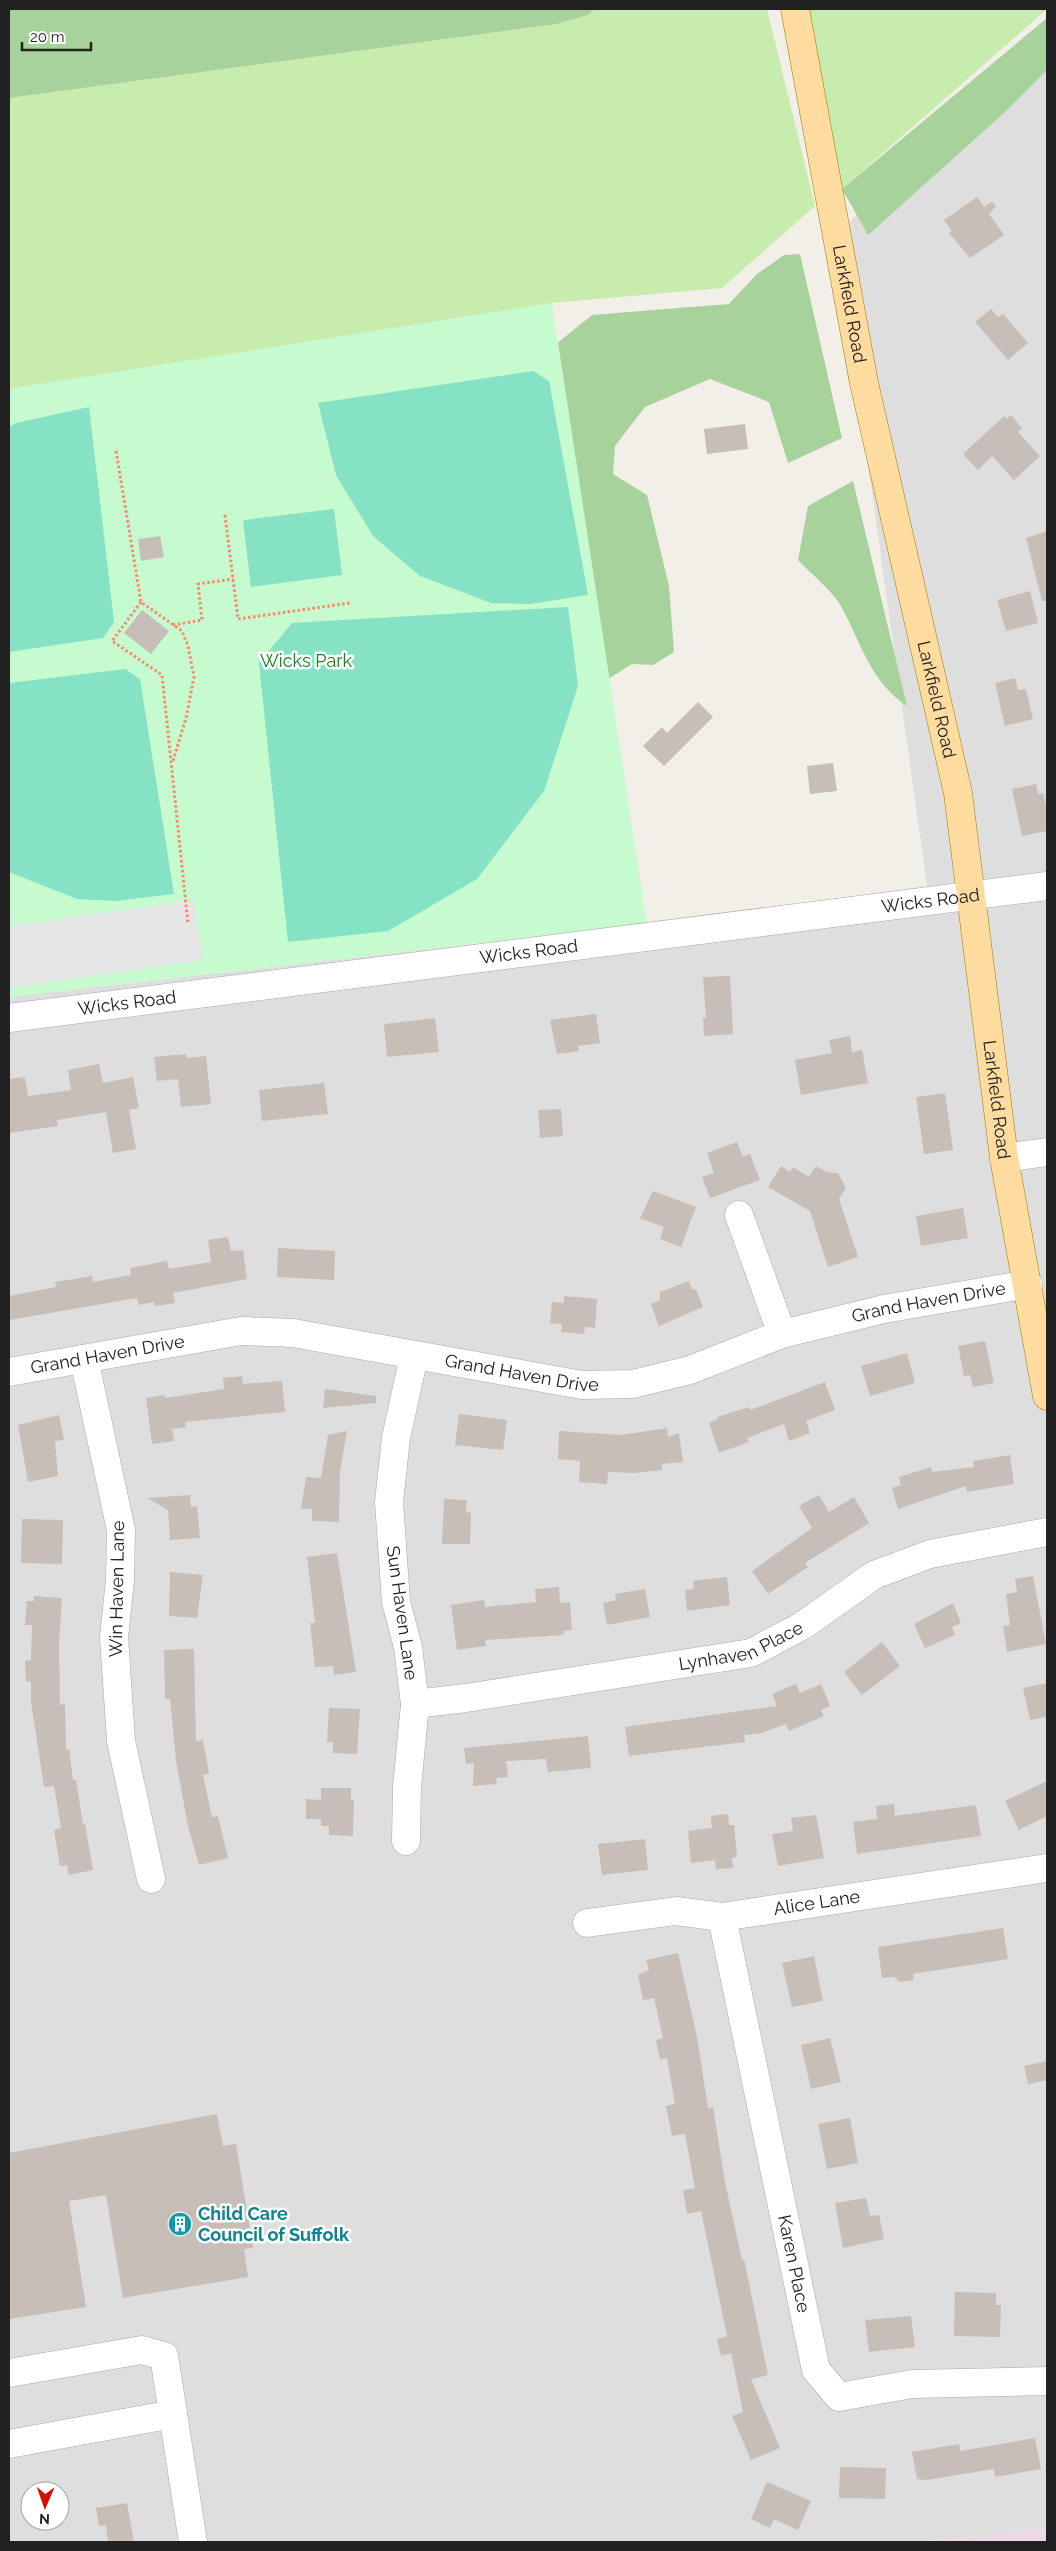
<svg xmlns="http://www.w3.org/2000/svg" width="1056" height="2551" font-family="Raleway,sans-serif">
	<style>
		.residential { fill: #dfdede; fill-rule: evenodd }
		.industrial { fill: #ebdae6 }
		.grass { fill: #c8ecad }
		.forest { fill: #a8d29c }
		.park { fill: #c5fbce }
		.pitch { fill: #85e2c5 }
		.parking { fill: #e5e5e5 }
		.building { fill: #c7beb7 }
		.lines { fill: none; stroke-linecap: round; stroke-linejoin: round }
		.minor-casing { stroke: #a8a8a8; stroke-width: 29 }
		.major-casing { stroke: #9f7500; stroke-width: 29 }
		.path { stroke: #fd866d; stroke-width: 3; stroke-dasharray: 2.5 2.5; stroke-linecap: butt }
		.minor { stroke: #fff; stroke-width: 28 }
		.major { stroke: #fedca0; stroke-width: 28 }
		.labels { text-anchor: middle; stroke-width: 5; stroke-linejoin: round; paint-order: stroke }
		.street-label { font-size: 18px; fill: #212121; stroke: #fff }
		.park-label { font-size: 18px; fill: #09861c; stroke: #fff }
		.culture-label { font-size: 18px; font-weight: bold; fill: #0d838f; stroke: #fff; text-anchor: start }
	</style>
	<rect width="100%" height="100%" fill="#f2efe8"/>
	<path class="residential" d="M 1047,32 L 1047,2528 L 918,2542 L 9,2542 L 9,997 L 647,924 L 927,886 L 836,235 ZM 30,2491 L 60,2491 L 60,2521 L 30,2521 Z"/>
	<polygon class="industrial" points="1047,2528 1047,2542 918,2542"/>
	<g class="grass">
		<polygon points="595,9 767,9 815,206 722,288 552,303 9,389 9,98 557,24 588,15"/>
		<polygon points="804,9 1047,9 842,189"/>
	</g>
	<g class="forest">
		<polygon points="9,9 595,9 588,15 557,24 9,98"/>
		<polygon points="1047,18 1047,70 1004,113 868,235 842,189"/>
		<polygon points="800,254 842,438 788,463 769,402 710,379 645,407 615,446 613,474 647,495 669,586 674,652 653,665 632,664 594,688 545,353 592,315 729,304 757,274 784,255"/>
		<path d="M 853,481 L 907,706 C 870,681 862,645 842,608 C 834,592 811,574 798,560 L 808,506 Z"/>
	</g>
	<polygon class="park" points="552,303 647,924 9,997 9,389"/>
	<g class="pitch">
		<polygon points="533,371 549,381 588,595 530,604 491,603 420,576 373,536 336,475 318,403"/>
		<polygon points="89,407 114,622 103,638 9,652 9,427 16,423"/>
		<polygon points="334,509 342,575 251,587 243,520"/>
		<polygon points="568,607 578,686 544,791 477,879 388,931 288,942 259,663 292,623"/>
		<polygon points="125,669 140,679 174,894 116,901 77,899 9,872 9,683"/>
	</g>
	<polygon class="parking" points="194,900 203,960 9,988 9,926"/>
	<g class="building">
		<polygon points="977,197 984,207 992,202 996,206 989,214 1004,235 970,258 949,233 952,231 944,220"/>
		<polygon points="991,309 998,317 1003,314 1028,343 1008,360 975,322"/>
		<polygon points="1011,415 1022,428 1018,432 1040,456 1014,480 992,456 978,470 963,454 1004,416 1006,419"/>
		<polygon points="745,424 748,449 707,454 704,429"/>
		<polygon points="1047,531 1047,601 1042,601 1026,538"/>
		<polygon points="160,536 164,557 141,561 138,539"/>
		<polygon points="1030,591 1038,623 1006,631 997,600"/>
		<polygon points="142,610 169,631 151,654 124,633"/>
		<polygon points="1015,678 1018,690 1026,689 1033,719 1005,726 995,683"/>
		<polygon points="698,702 713,717 664,766 643,746 662,727 667,733"/>
		<polygon points="833,763 837,791 810,794 807,766"/>
		<polygon points="1036,784 1038,794 1043,793 1047,810 1047,831 1022,836 1012,789"/>
		<polygon points="730,976 733,1034 704,1036 703,1018 706,1018 703,977"/>
		<polygon points="596,1014 600,1043 578,1046 579,1051 557,1054 550,1020"/>
		<polygon points="435,1018 439,1052 387,1057 384,1024"/>
		<polygon points="850,1036 852,1052 862,1050 868,1083 801,1095 795,1060 832,1053 829,1040"/>
		<polygon points="186,1054 187,1058 206,1056 211,1104 181,1107 178,1079 157,1081 154,1057"/>
		<polygon points="99,1064 103,1083 133,1077 139,1108 129,1110 136,1149 113,1153 106,1112 57,1120 58,1126 9,1133 9,1079 25,1077 28,1096 71,1090 68,1070"/>
		<polygon points="324,1083 328,1114 262,1121 259,1090"/>
		<polygon points="945,1093 953,1150 924,1154 916,1097"/>
		<polygon points="561,1109 563,1136 540,1138 538,1110"/>
		<polygon points="737,1142 743,1157 750,1154 760,1180 710,1198 702,1177 714,1173 707,1153"/>
		<polygon points="781,1166 790,1172 793,1167 809,1177 816,1166 827,1172 838,1173 846,1188 839,1199 858,1257 828,1267 810,1211 768,1187"/>
		<polygon points="653,1191 696,1207 681,1247 660,1239 664,1227 640,1218"/>
		<polygon points="963,1208 968,1238 921,1246 916,1216"/>
		<polygon points="228,1237 231,1251 243,1250 247,1279 173,1293 175,1303 155,1306 154,1302 139,1305 137,1298 9,1320 9,1296 56,1287 55,1282 92,1276 93,1282 131,1275 130,1268 167,1261 169,1269 211,1262 208,1240"/>
		<polygon points="278,1248 335,1251 334,1280 277,1277"/>
		<polygon points="689,1281 692,1290 696,1289 703,1307 659,1326 651,1304 660,1300 660,1292"/>
		<polygon points="564,1296 597,1299 595,1328 585,1327 584,1334 561,1332 562,1324 550,1323 552,1302 564,1303"/>
		<polygon points="985,1341 994,1383 973,1387 970,1375 964,1376 958,1346"/>
		<polygon points="907,1353 915,1383 870,1396 861,1366"/>
		<polygon points="242,1376 243,1384 282,1381 285,1412 185,1422 186,1427 172,1429 174,1441 152,1444 146,1398 164,1395 165,1398 224,1389 223,1378"/>
		<polygon points="825,1382 835,1410 806,1421 810,1433 789,1441 784,1424 747,1438 749,1442 719,1453 709,1423 718,1419 717,1417 749,1407 750,1410"/>
		<polygon points="325,1389 376,1396 376,1403 323,1408"/>
		<polygon points="459,1414 507,1420 503,1450 455,1445"/>
		<polygon points="59,1415 64,1440 55,1441 58,1476 28,1482 18,1425"/>
		<polygon points="667,1428 668,1437 679,1433 683,1462 662,1464 662,1470 633,1473 608,1472 607,1484 579,1482 580,1461 558,1459 559,1431 621,1435"/>
		<polygon points="347,1431 340,1472 339,1522 312,1521 312,1509 301,1509 306,1477 321,1478 328,1435"/>
		<polygon points="1010,1455 1014,1484 967,1492 966,1486 898,1509 892,1488 901,1485 899,1477 931,1467 932,1472 974,1467 973,1461"/>
		<polygon points="190,1495 191,1507 197,1506 200,1538 170,1540 168,1510 147,1498"/>
		<polygon points="819,1495 829,1512 854,1497 869,1523 805,1563 808,1567 768,1594 752,1571 812,1528 799,1506"/>
		<polygon points="444,1499 467,1500 466,1512 471,1513 470,1544 442,1544"/>
		<polygon points="22,1519 63,1520 62,1564 21,1563"/>
		<polygon points="337,1553 356,1672 334,1675 333,1666 315,1667 310,1623 315,1623 307,1557"/>
		<polygon points="170,1572 203,1575 197,1618 169,1616"/>
		<polygon points="1033,1576 1046,1644 1007,1652 1003,1626 1010,1625 1006,1594 1017,1592 1015,1579"/>
		<polygon points="727,1577 730,1605 687,1611 685,1590 694,1589 693,1581"/>
		<polygon points="559,1587 560,1603 570,1602 572,1630 563,1631 564,1635 485,1640 486,1646 457,1650 451,1605 484,1600 485,1607 536,1602 535,1589"/>
		<polygon points="645,1589 650,1617 607,1625 603,1603 616,1600 615,1594"/>
		<polygon points="34,1596 62,1598 59,1641 60,1705 65,1704 66,1749 69,1749 73,1780 76,1780 83,1824 85,1824 93,1870 69,1875 67,1865 60,1866 54,1830 61,1828 54,1786 44,1787 31,1702 31,1682 26,1681 25,1661 31,1660 32,1625 25,1625 27,1601 34,1601"/>
		<polygon points="953,1603 961,1623 952,1627 955,1635 925,1648 914,1624"/>
		<polygon points="882,1642 900,1666 862,1695 844,1672"/>
		<polygon points="194,1649 196,1741 203,1740 209,1774 203,1775 212,1817 218,1816 228,1858 199,1865 188,1826 176,1761 170,1699 165,1699 164,1650"/>
		<polygon points="1047,1683 1047,1717 1030,1720 1023,1688"/>
		<polygon points="796,1684 800,1693 821,1684 830,1706 821,1710 824,1716 789,1731 786,1724 762,1733 744,1735 745,1742 629,1756 625,1727 777,1706 772,1694"/>
		<polygon points="329,1708 360,1709 357,1754 333,1753 333,1742 327,1742"/>
		<polygon points="588,1736 591,1768 548,1772 546,1759 506,1761 508,1777 496,1778 497,1784 473,1786 474,1763 466,1764 464,1748"/>
		<polygon points="1047,1781 1047,1816 1019,1830 1005,1801"/>
		<polygon points="321,1788 351,1788 351,1799 354,1800 353,1836 329,1835 329,1826 321,1826 321,1819 306,1819 306,1799 321,1800"/>
		<polygon points="894,1804 895,1816 976,1805 981,1836 857,1854 853,1822 877,1819 876,1806"/>
		<polygon points="728,1814 729,1825 734,1825 737,1857 732,1858 733,1868 716,1869 715,1860 691,1863 688,1831 712,1828 711,1816"/>
		<polygon points="816,1815 824,1858 778,1866 772,1834 793,1831 791,1818"/>
		<polygon points="645,1839 648,1870 602,1875 598,1844"/>
		<polygon points="1003,1928 1008,1959 913,1974 914,1980 900,1982 894,1977 882,1978 878,1947"/>
		<polygon points="678,1953 697,2037 708,2108 713,2107 725,2182 742,2260 744,2259 768,2375 751,2379 780,2448 751,2460 732,2416 743,2412 731,2353 721,2356 717,2339 727,2336 701,2211 687,2214 683,2190 695,2188 685,2134 672,2136 666,2106 675,2104 667,2058 660,2060 656,2040 663,2038 654,1998 643,2000 638,1975 649,1970 646,1960"/>
		<polygon points="814,1956 823,2001 792,2007 782,1963"/>
		<polygon points="830,2038 841,2082 811,2089 801,2045"/>
		<polygon points="1047,2061 1047,2080 1028,2084 1024,2066"/>
		<polygon points="217,2114 223,2146 236,2144 253,2248 244,2249 248,2277 123,2298 106,2195 69,2201 86,2307 9,2319 9,2153"/>
		<polygon points="850,2118 858,2163 827,2169 818,2124"/>
		<polygon points="866,2198 870,2216 879,2215 884,2239 843,2248 835,2203"/>
		<polygon points="955,2292 996,2293 996,2305 1001,2305 1000,2337 954,2336"/>
		<polygon points="911,2316 915,2347 869,2352 865,2320"/>
		<polygon points="1035,2438 1041,2469 995,2477 994,2469 927,2480 917,2479 912,2452 959,2444 960,2451"/>
		<polygon points="840,2467 886,2468 885,2499 839,2498"/>
		<polygon points="767,2482 811,2501 798,2530 774,2519 770,2528 751,2519"/>
		<polygon points="127,2503 134,2542 108,2542 106,2525 99,2526 96,2508"/>
	</g>
	<g class="lines">
		<g class="minor-casing">
			<g id="minor">
				<path id="s1" d="M 9,1018 L 1047,886"/>
				<polyline points="1004,1158 1047,1152"/>
				<polyline points="739,1215 782,1334"/>
				<polyline points="84,1359 121,1530 120,1580 114,1637 121,1741 151,1879"/>
				<path id="s2" d="M 9,1372 L 241,1331 L 293,1333 L 582,1385 L 633,1384 L 690,1370 L 782,1334 L 884,1309 L 1028,1284"/>
				<path id="s3" d="M 415,1704 L 466,1698 L 751,1653 L 802,1626 L 874,1575 L 930,1554 L 1047,1532"/>
				<polyline points="406,1841 407,1787 415,1704 408,1647 396,1602 389,1502 396,1438 414,1356"/>
				<path id="s4" d="M 722,1917 L 816,2370 L 839,2397 L 912,2384 L 1047,2381"/>
				<path id="s5" d="M 587,1923 L 676,1911 L 722,1917 L 1047,1868"/>
				<polyline points="9,2373 142,2350 164,2356 193,2542"/>
				<polyline points="9,2444 173,2414"/>
			</g>
		</g>
		<g class="major-casing">
			<g id="major">
				<path id="s6" d="M 795,9 L 864,383 L 958,793 L 1004,1158 L 1047,1396"/>
			</g>
		</g>
		<g class="path">
			<polyline points="116,451 141,602 182,631 188,646 194,677 186,718 173,761"/>
			<polyline points="225,515 238,619 350,603"/>
			<polyline points="141,602 112,641 162,675 188,924"/>
			<polyline points="173,625 202,620 198,584 233,579"/>
		</g>
		<use href="#minor" class="minor"/>
		<use href="#major" class="major"/>
	</g>
	<defs>
		<g id="building-disc" transform="scale(1.25)"><circle r="9.5" fill="#0f9aa8" stroke="#fff"/><path d="M-4-6H4V6H1V3H-1V6H-4ZM-2.5-4.3h1.7v1.8h-1.7ZM.8-4.3h1.7v1.8H.8ZM-2.5-1h1.7V.8h-1.7ZM.8-1h1.7V.8H.8Z" fill="#fff"/></g>
	</defs>
	<g fill-rule="evenodd">
		<use href="#building-disc" x="180" y="2224"/>
	</g>
	<g class="labels">
		<g class="street-label">
			<text dy="6" stroke="none"><textPath href="#s6" startOffset="300">Larkfield Road</textPath></text>
			<text dy="6" stroke="none"><textPath href="#s6" startOffset="705">Larkfield Road</textPath></text>
			<text dy="6" stroke="none"><textPath href="#s1" startOffset="929">Wicks Road</textPath></text>
			<text dy="6" stroke="none"><textPath href="#s1" startOffset="524">Wicks Road</textPath></text>
			<text dy="6" stroke="none"><textPath href="#s1" startOffset="119">Wicks Road</textPath></text>
			<text dy="6" stroke="none"><textPath href="#s6" startOffset="1110">Larkfield Road</textPath></text>
			<text dy="6" stroke="none"><textPath href="#s2" startOffset="940">Grand Haven Drive</textPath></text>
			<text dy="6" stroke="none"><textPath href="#s2" startOffset="100">Grand Haven Drive</textPath></text>
			<text dy="6" stroke="none"><textPath href="#s2" startOffset="520">Grand Haven Drive</textPath></text>
			<text transform="translate(117 1589) rotate(-89)" y="6">Win Haven Lane</text>
			<text transform="translate(402 1613) rotate(82)" y="6">Sun Haven Lane</text>
			<text dy="6" stroke="none"><textPath href="#s3" startOffset="332">Lynhaven Place</textPath></text>
			<text dy="6" stroke="none"><textPath href="#s5" startOffset="232">Alice Lane</textPath></text>
			<text dy="6" stroke="none"><textPath href="#s4" startOffset="354">Karen Place</textPath></text>
		</g>
		<g class="park-label">
			<text x="306" y="667">Wicks Park</text>
		</g>
		<g class="culture-label">
			<text x="198" y="2220">Child Care<tspan x="198" dy="21">Council of Suffolk</tspan></text>
		</g>
	</g>
	<rect width="1056" height="2551" fill="none" stroke="#212121" stroke-width="20"/>
	<g transform="translate(45 2506) rotate(182)"><circle r="24" fill="#ffffff" stroke="#a6a6a6"/>
	<path d="M0-4L9 19L0 12L-9 19Z" fill="#d30f00"/>
	<text y="-8" font-size="14" font-weight="bold" text-anchor="middle" fill="#212121">N</text>
	</g>
	<path d="M22 42v8h69v-8" fill="none" stroke="#212121" stroke-width="2.5"/>
	<text x="30" y="42" font-size="15" fill="#212121" stroke="#ffffff" stroke-width="4" paint-order="stroke">20 m</text>
</svg>
